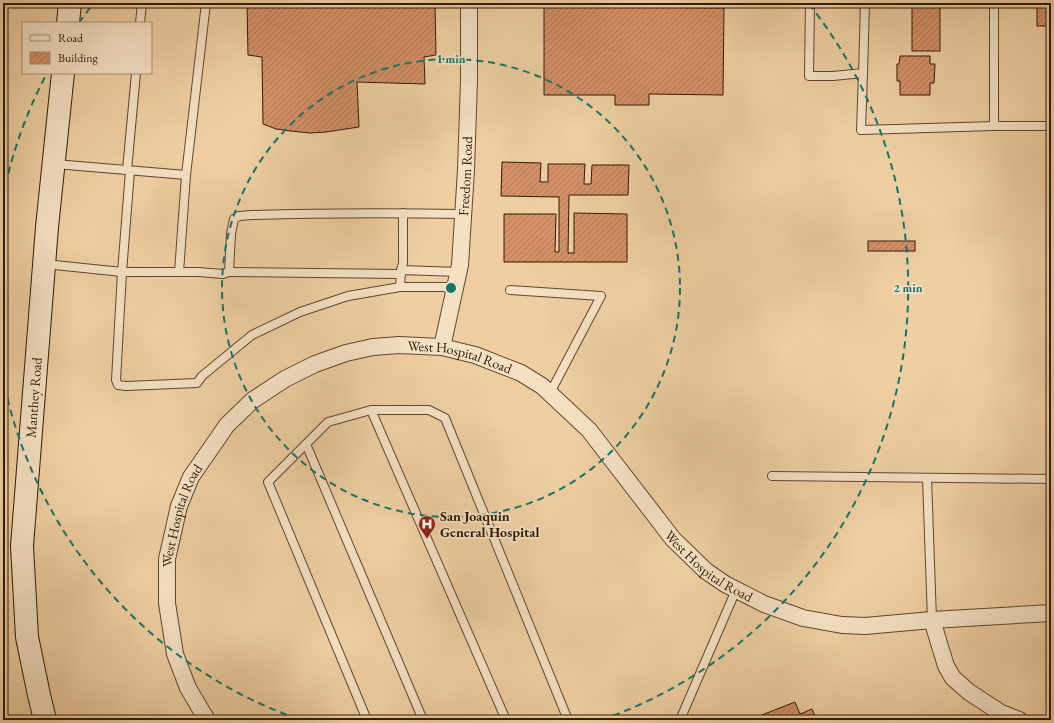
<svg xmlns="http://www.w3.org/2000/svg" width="1054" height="723" font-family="'EB Garamond',serif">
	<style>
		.building { fill: url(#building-hatch); stroke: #2d1b06 }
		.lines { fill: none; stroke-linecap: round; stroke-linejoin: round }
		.lane-casing { stroke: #5e482d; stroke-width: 10 }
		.street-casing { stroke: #5e482d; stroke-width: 18 }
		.secondary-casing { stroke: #2d1b06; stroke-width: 24 }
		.lane { stroke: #f5e0c3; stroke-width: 8 }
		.street { stroke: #f5e0c3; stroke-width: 16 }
		.secondary { stroke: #f5e0c3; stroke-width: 22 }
		.ring { fill: none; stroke: #0f766e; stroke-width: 2; stroke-dasharray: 7 5 }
		.labels { text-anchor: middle; stroke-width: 3.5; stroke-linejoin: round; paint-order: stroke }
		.street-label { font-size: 14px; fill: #2d1b06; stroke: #f5e0c3 }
		.poi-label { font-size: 14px; font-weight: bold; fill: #2d1b06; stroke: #f5e0c3; text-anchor: start }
		.centre { fill: #0f766e; stroke: #f5e0c3; stroke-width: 2 }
		.ring-label { font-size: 12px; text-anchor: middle; font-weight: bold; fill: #0f766e; stroke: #f5e0c3; stroke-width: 3.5; stroke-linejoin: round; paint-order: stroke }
	</style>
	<defs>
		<pattern id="building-hatch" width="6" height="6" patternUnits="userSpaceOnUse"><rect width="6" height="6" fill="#d69169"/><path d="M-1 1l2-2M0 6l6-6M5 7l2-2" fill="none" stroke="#ae7654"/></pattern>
	</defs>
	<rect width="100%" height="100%" fill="#efcfa2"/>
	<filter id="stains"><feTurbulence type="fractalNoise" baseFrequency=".005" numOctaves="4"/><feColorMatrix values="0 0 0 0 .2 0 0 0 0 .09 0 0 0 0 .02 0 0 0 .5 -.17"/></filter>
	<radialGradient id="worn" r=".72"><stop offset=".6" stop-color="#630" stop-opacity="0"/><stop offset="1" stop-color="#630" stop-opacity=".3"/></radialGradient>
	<g class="building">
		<polygon points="247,3 435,3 436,55 424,57 425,84 357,82 359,127 326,132 310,133 291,131 276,129 263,124 262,57 248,55"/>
		<rect x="912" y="3" width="28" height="48"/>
		<rect x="1037" y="3" width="14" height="23"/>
		<polygon points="544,6 724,8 723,95 649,94 649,105 615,105 615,95 544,95"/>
		<polygon points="900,56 930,56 930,64 935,64 934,83 930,83 930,95 900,95 900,81 897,81 897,64 899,64"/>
		<polygon points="502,162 541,163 540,182 548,182 548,164 585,164 584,184 591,184 592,165 629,165 628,195 569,195 568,253 574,253 574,213 627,214 627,262 504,262 504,214 556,214 555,252 559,252 559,197 501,196"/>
		<rect x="868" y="241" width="47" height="10"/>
		<polygon points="795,702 800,714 812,709 817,720 749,720"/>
	</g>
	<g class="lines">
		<g class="lane-casing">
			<g id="lane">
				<polyline points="810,3 809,76 833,76 863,73 865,3"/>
				<polyline points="140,23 142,3"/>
				<polyline points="863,73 861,130 994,126 1051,126"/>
				<polyline points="994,126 994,3"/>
				<polyline points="55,164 186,175 206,3"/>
				<polyline points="127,170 136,73"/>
				<path d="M 403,213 L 403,263 L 401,270 L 400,287 L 348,296 L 300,312 L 252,335 L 202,376 L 197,383 L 126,386 L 118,385 L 116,380 L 122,272 L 198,272 L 223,274 L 229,272 L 231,234 L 234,219 L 239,216 L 252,215 C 323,213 393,213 463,214"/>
				<polyline points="45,264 122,272 130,171"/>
				<polyline points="401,270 459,272"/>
				<polyline points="179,272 186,175"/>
				<polyline points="229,272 401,274"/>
				<polyline points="400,287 455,287"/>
				<polyline points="510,290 601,296 550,393"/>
				<polyline points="371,410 506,720"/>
				<polyline points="306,444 423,720"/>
				<polyline points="772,476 1051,479"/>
				<polyline points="927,478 932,620"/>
				<polyline points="367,720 268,482 328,422 371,410 429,410 445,418 568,720"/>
				<polyline points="680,720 736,590"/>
			</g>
		</g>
		<g class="street-casing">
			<g id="street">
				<path id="s1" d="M 442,347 L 460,265 L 466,170 L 469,80 L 469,3"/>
				<polyline points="932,620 946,666 953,678 969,692 1001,713 1019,720"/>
				<path id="s2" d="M 207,720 L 188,688 L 175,654 L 167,603 L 167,559 L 179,506 L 191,477 L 227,425 L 253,400 L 285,379 L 315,364 L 346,353 L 373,347 L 399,345 L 442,347 L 475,355 L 521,373 L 542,386 L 589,430 L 673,539 L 706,571 L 725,584 L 764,604 L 803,618 L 842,625 L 865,626 L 932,620 L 1051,613"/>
			</g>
		</g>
		<g class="secondary-casing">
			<g id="secondary">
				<polyline points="68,23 70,3"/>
				<path id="s3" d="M 45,720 L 39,695 L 27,637 L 22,546 L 47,227 L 63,73"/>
			</g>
		</g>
		<use href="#lane" class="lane"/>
		<use href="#street" class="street"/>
		<use href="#secondary" class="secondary"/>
	</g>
	<g class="ring">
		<circle cx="451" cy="288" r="229"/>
		<path d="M298 719A457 457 0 0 1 3 379M3 197A457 457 0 0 1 47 73M79 23A457 457 0 0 1 93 4M809 4A457 457 0 0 1 604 719"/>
	</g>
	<defs>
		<g id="hospital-pin" transform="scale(0.9)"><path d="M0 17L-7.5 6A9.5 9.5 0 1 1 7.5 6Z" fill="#8f2418" stroke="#f5e0c3"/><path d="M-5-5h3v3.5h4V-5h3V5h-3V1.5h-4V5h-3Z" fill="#fff"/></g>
	</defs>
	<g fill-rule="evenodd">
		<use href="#hospital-pin" x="427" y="524"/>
	</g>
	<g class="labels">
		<g class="street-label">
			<text dy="5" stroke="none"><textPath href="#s1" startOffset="173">Freedom Road</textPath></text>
			<text dy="5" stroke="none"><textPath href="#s2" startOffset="575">West Hospital Road</textPath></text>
			<text dy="5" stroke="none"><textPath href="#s3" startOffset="325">Manthey Road</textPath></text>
			<text dy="5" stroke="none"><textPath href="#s2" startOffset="215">West Hospital Road</textPath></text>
			<text dy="5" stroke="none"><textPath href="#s2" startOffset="911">West Hospital Road</textPath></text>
		</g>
		<g class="poi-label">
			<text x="440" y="521">San Joaquin<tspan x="440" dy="16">General Hospital</tspan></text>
		</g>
	</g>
	<circle cx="451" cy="288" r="6" class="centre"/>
	<g class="ring-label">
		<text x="451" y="63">1 min</text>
		<text x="908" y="292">2 min</text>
	</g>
	<rect width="1054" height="723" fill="none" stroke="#efcfa2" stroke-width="16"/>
	<rect x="4" y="4" width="1046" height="715" fill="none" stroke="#2d1b06" stroke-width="2"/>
	<rect x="8" y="8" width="1038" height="707" fill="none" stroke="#2d1b06"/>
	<rect x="22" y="22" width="130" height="52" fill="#f5e0c3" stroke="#a59177"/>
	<rect x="30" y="35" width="20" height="6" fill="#f5e0c3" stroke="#a59177"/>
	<text x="58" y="42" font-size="12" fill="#2d1b06">Road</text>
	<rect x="30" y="52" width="20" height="12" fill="url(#building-hatch)" stroke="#a59177"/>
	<text x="58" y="62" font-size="12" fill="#2d1b06">Building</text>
	<rect width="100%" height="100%" filter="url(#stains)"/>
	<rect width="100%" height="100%" fill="url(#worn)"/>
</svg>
